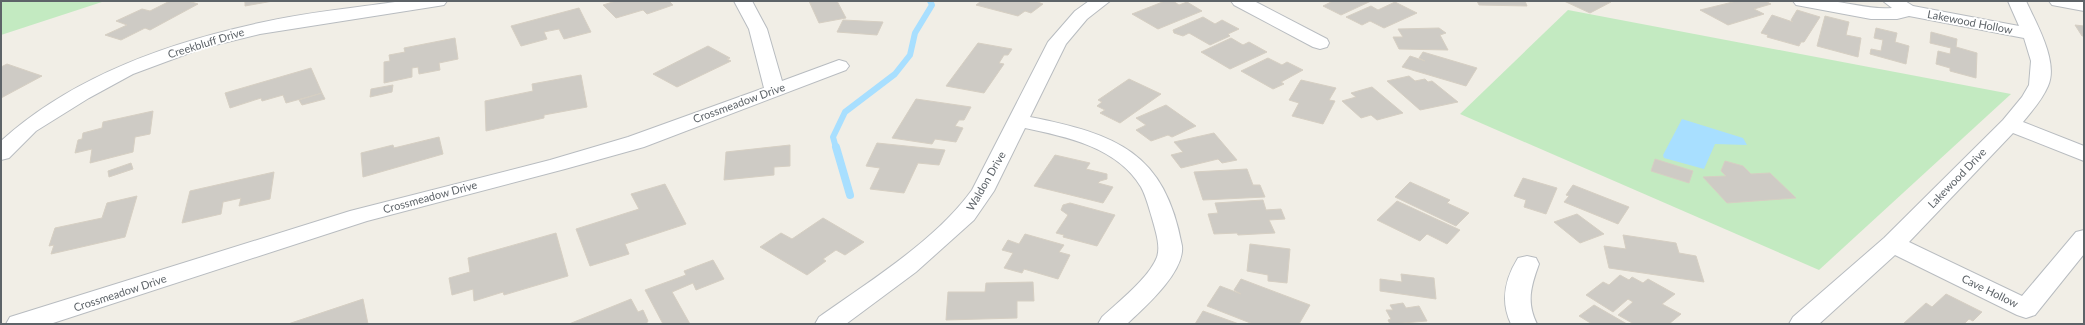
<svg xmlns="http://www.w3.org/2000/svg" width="2085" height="325" font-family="Lato,sans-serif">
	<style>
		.green { fill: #c3eac1 }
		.water { fill: #a8dfff }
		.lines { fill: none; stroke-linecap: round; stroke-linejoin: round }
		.stream-far1 { stroke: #a8dfff; stroke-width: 6 }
		.stream { stroke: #a8dfff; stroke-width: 8 }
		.building { fill: #cecbc5; stroke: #d6cfc3 }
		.minor-casing { stroke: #b8bcc0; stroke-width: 2 }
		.minor { fill: #fff; fill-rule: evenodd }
		.labels { text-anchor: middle; stroke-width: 3.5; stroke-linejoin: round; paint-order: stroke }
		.street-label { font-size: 11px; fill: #5d6368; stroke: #fff }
	</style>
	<rect width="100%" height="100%" fill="#f1eee6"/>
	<g class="green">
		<polygon points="1,1 105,1 1,35"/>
		<polygon points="1568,10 2011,94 1819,270 1460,114"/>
	</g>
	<polygon class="water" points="1682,119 1743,138 1747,145 1715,144 1704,169 1664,158 1663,155"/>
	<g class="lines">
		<polyline class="stream-far1" points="836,148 833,137 845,112 895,74 910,55 915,33 932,5 930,1"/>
		<polyline class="stream" points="836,147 850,195"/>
	</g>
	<g class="building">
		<polygon points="170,1 188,1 198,4 150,30 145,28 121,40 105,35 127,25 116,21 142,9 150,11"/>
		<polygon points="243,1 273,1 245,6 245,2"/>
		<polygon points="616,1 669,1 673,5 647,14 643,10 616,18 603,5"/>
		<polygon points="809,1 837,1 846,18 819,23"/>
		<polygon points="978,1 1035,1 1043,4 1031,13 1025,11 1018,16 976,5 980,2"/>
		<polygon points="1165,1 1173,1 1179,5 1187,2 1202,11 1158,29 1132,14"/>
		<polygon points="1333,1 1371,1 1341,15 1323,6"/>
		<polygon points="1477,1 1525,1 1527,6 1479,5"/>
		<polygon points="1564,1 1610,1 1611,2 1590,13"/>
		<polygon points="1737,1 1765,1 1771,4 1754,9 1764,14 1728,25 1700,10"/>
		<polygon points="1395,2 1417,13 1384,28 1370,21 1362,25 1346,17 1371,6 1378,10"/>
		<polygon points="579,8 591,32 564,39 559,29 544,32 547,39 521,46 511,26"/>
		<polygon points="1797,10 1820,17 1804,42 1801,42 1799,46 1767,37 1768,35 1761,33 1772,15 1793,22 1791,20"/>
		<polygon points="1825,16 1849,22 1846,35 1861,38 1858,57 1817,46"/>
		<polygon points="1203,17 1215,24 1222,20 1239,29 1228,34 1230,36 1210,45 1189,33 1183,36 1174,33 1173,30"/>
		<polygon points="843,20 883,22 877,35 837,32"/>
		<polygon points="2075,25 2084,26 2084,36 2082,36"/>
		<polygon points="1439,28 1446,33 1440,35 1448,50 1399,49 1393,37 1403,37 1398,29"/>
		<polygon points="1876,28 1897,33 1895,42 1909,46 1906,64 1870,54 1871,49 1881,51 1883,40 1874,38"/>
		<polygon points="1931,32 1957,39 1956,47 1977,53 1976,78 1950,71 1950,68 1936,64 1938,51 1950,54 1951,48 1930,43"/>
		<polygon points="455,38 458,59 439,63 440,70 419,74 418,67 412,68 412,77 384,83 384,62 390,61 389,55 405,52 404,48"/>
		<polygon points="1231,38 1243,45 1249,42 1267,52 1230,69 1201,52"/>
		<polygon points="978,43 1012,49 1008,55 1004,55 999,63 1004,64 984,93 946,86"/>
		<polygon points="708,46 730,58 727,59 731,61 677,87 653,74"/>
		<polygon points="1423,52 1477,68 1466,86 1402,67 1410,56 1425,61 1419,58"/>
		<polygon points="1268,58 1282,65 1287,62 1303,70 1281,82 1284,84 1273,89 1241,71"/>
		<polygon points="7,64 42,76 1,98 1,67"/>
		<polygon points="311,68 322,93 286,103 283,95 262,101 261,98 230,108 225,93"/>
		<polygon points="581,75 587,107 544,115 544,118 486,131 485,101 533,91 532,84"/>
		<polygon points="1409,76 1415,81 1425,79 1428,82 1432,81 1458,102 1420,110 1387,81"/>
		<polygon points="1129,79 1161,94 1120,123 1100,113 1105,110 1097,106 1102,102 1098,100"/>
		<polygon points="1301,80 1336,88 1329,100 1335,101 1323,124 1292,116 1299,103 1289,100"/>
		<polygon points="393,85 392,92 370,97 371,89"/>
		<polygon points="1372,87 1403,113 1377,120 1371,115 1361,118 1342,101 1356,97 1351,93"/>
		<polygon points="322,93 325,99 302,105 299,100"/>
		<polygon points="916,99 971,107 964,120 959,120 955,126 963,128 956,142 935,139 932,144 892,138"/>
		<polygon points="1166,105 1196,126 1172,137 1168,135 1151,141 1136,130 1146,125 1136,118"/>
		<polygon points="153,111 150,134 135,137 133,152 90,163 92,149 75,153 78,140 82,139 83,133 102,128 103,122"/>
		<polygon points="1214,133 1237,160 1222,163 1218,159 1181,168 1171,155 1183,152 1174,142"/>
		<polygon points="439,137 443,154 363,177 361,153 393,145 394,148"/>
		<polygon points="877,143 945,150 939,165 918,163 904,193 870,189 880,168 866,166"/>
		<polygon points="790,145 790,166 774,167 774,175 724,180 726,152"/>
		<polygon points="1055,155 1090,163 1086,169 1107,174 1107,179 1100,181 1098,183 1113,187 1103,203 1034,186"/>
		<polygon points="1655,159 1693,171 1689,183 1651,171"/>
		<polygon points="1725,161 1743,166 1751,174 1770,173 1796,198 1727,203 1703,177 1726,176 1721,171"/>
		<polygon points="131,163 133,169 109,177 108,171"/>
		<polygon points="1247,169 1253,185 1260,185 1265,197 1203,200 1194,172"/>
		<polygon points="274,172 270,199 239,206 241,198 223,202 221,214 182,223 190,191"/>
		<polygon points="1523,178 1557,188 1546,214 1524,207 1526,200 1514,196"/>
		<polygon points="1410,182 1450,200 1447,203 1469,213 1456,226 1395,197"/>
		<polygon points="665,184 686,224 625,244 629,254 590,266 576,229 639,209 631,194"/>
		<polygon points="1573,185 1629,207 1618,224 1564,202 1569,196 1566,195"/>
		<polygon points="137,196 125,237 51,254 54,245 49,246 55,228 102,218 107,203"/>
		<polygon points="1263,200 1266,210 1281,209 1285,219 1269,220 1275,233 1238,235 1237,233 1214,234 1208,214 1218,213 1215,203"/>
		<polygon points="1397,201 1460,230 1447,244 1427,234 1420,241 1377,220"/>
		<polygon points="1070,203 1115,215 1097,246 1063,237 1064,235 1056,233 1068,215 1061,210 1063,205"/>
		<polygon points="1577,214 1604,234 1580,243 1554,222"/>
		<polygon points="823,218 864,242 845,255 836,250 823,259 826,261 807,275 760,247 781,233 792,239"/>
		<polygon points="556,233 568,276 504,295 503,292 474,301 473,289 452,295 449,278 470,272 468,258"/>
		<polygon points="1025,234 1064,245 1059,252 1070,255 1058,279 1024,269 1022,273 1004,268 1013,253 1002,250 1008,240 1019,244"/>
		<polygon points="1623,235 1676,243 1679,253 1696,256 1704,282 1609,268 1604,246 1626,249"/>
		<polygon points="1250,244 1290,249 1287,283 1268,281 1268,275 1247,271"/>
		<polygon points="713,260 724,279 696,290 693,283 672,292 690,324 663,324 645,290 686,275 684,271"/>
		<polygon points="1401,274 1434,278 1436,299 1380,291 1380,279 1402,282"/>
		<polygon points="1620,275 1629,280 1632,277 1643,283 1648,279 1675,294 1662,304 1681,314 1669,324 1634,324 1618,315 1633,302 1628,299 1613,312 1586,295 1603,282 1609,285"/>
		<polygon points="1241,279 1310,305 1299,324 1253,324 1207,306 1220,286 1241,294 1234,290"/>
		<polygon points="1033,282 1034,301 1017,301 1017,318 946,320 948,292 985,292 986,283"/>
		<polygon points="1946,294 1982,312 1973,321 1969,319 1965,323 1967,324 1903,324 1926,303 1932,307"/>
		<polygon points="363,299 368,324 288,324"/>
		<polygon points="631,299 638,312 643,310 648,321 646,324 569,324"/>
		<polygon points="1403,303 1406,308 1419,306 1427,321 1390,324 1388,320 1391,319 1386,310 1393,310 1390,305"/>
		<polygon points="1594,305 1627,324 1592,324 1579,316"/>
		<polygon points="1203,311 1239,324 1195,324"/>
	</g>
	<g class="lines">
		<g class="minor-casing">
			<g id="minor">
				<path d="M 402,1 L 447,1 L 444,5 L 438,6 L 260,34 L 203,48 L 133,74 L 89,98 L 36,131 L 9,158 L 1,160 L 1,141 C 71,77 167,43 259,23 C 306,12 355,8 402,1 Z"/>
				<polygon points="734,1 752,1 767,29 782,81 839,60 846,62 849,66 846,70 644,147 565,169 367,221 50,324 6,324 10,317 350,211 550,160 628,137 764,88 749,29"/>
				<path d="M 1089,1 L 1110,1 L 1087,19 L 1066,44 L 1030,117 C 1116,134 1165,152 1182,246 C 1185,272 1145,307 1127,324 L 1098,324 L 1102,317 C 1118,302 1149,278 1157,257 C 1161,246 1155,229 1152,218 C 1149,208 1146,196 1141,187 C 1117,147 1067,137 1025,128 L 994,191 L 974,220 L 916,272 L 846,324 L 815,324 L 819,317 C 870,281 936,240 972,190 L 1048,42 L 1075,11 Z"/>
				<polygon points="1231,1 1254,1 1327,39 1329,43 1327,47 1320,49 1313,47 1234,5"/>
				<path d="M 1793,1 C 1804,1 1816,0 1827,1 C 1849,2 1869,10 1892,8 L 1883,1 L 1905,1 L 1913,6 L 2019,26 L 2008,1 L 2026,1 C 2036,23 2059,62 2048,86 C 2042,100 2032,111 2023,122 L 2084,146 L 2084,161 L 2013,133 L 1909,242 L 2022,296 L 2076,232 L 2084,230 L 2084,254 L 2035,315 L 2026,318 L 2017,315 L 1895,255 L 1819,324 L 1789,324 L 1793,317 L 1884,238 L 2003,120 L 2022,97 L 2029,85 L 2031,61 L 2024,38 L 1909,16 L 1897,19 L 1871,19 L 1796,5 Z"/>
				<polygon points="2049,1 2084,1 2084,11 2052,5"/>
				<path d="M 1527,256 L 1536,258 L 1539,264 C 1531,286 1526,302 1537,324 L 1511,324 C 1500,301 1505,279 1518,258 Z"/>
			</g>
		</g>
		<use href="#minor" class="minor"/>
	</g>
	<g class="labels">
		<g class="street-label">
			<text transform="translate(1970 22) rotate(11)" y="4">Lakewood Hollow</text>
			<text transform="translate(206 43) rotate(-17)" y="4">Creekbluff Drive</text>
			<text transform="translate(739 103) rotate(-20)" y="4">Crossmeadow Drive</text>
			<text transform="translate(1957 178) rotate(-46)" y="4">Lakewood Drive</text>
			<text transform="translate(986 181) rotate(-60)" y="4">Waldon Drive</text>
			<text transform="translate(430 197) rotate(-15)" y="4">Crossmeadow Drive</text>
			<text transform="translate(1990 291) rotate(26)" y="4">Cave Hollow</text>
			<text transform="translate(120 293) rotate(-18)" y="4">Crossmeadow Drive</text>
		</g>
	</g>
	<rect width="2085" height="325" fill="none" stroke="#5d6368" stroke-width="4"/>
</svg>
